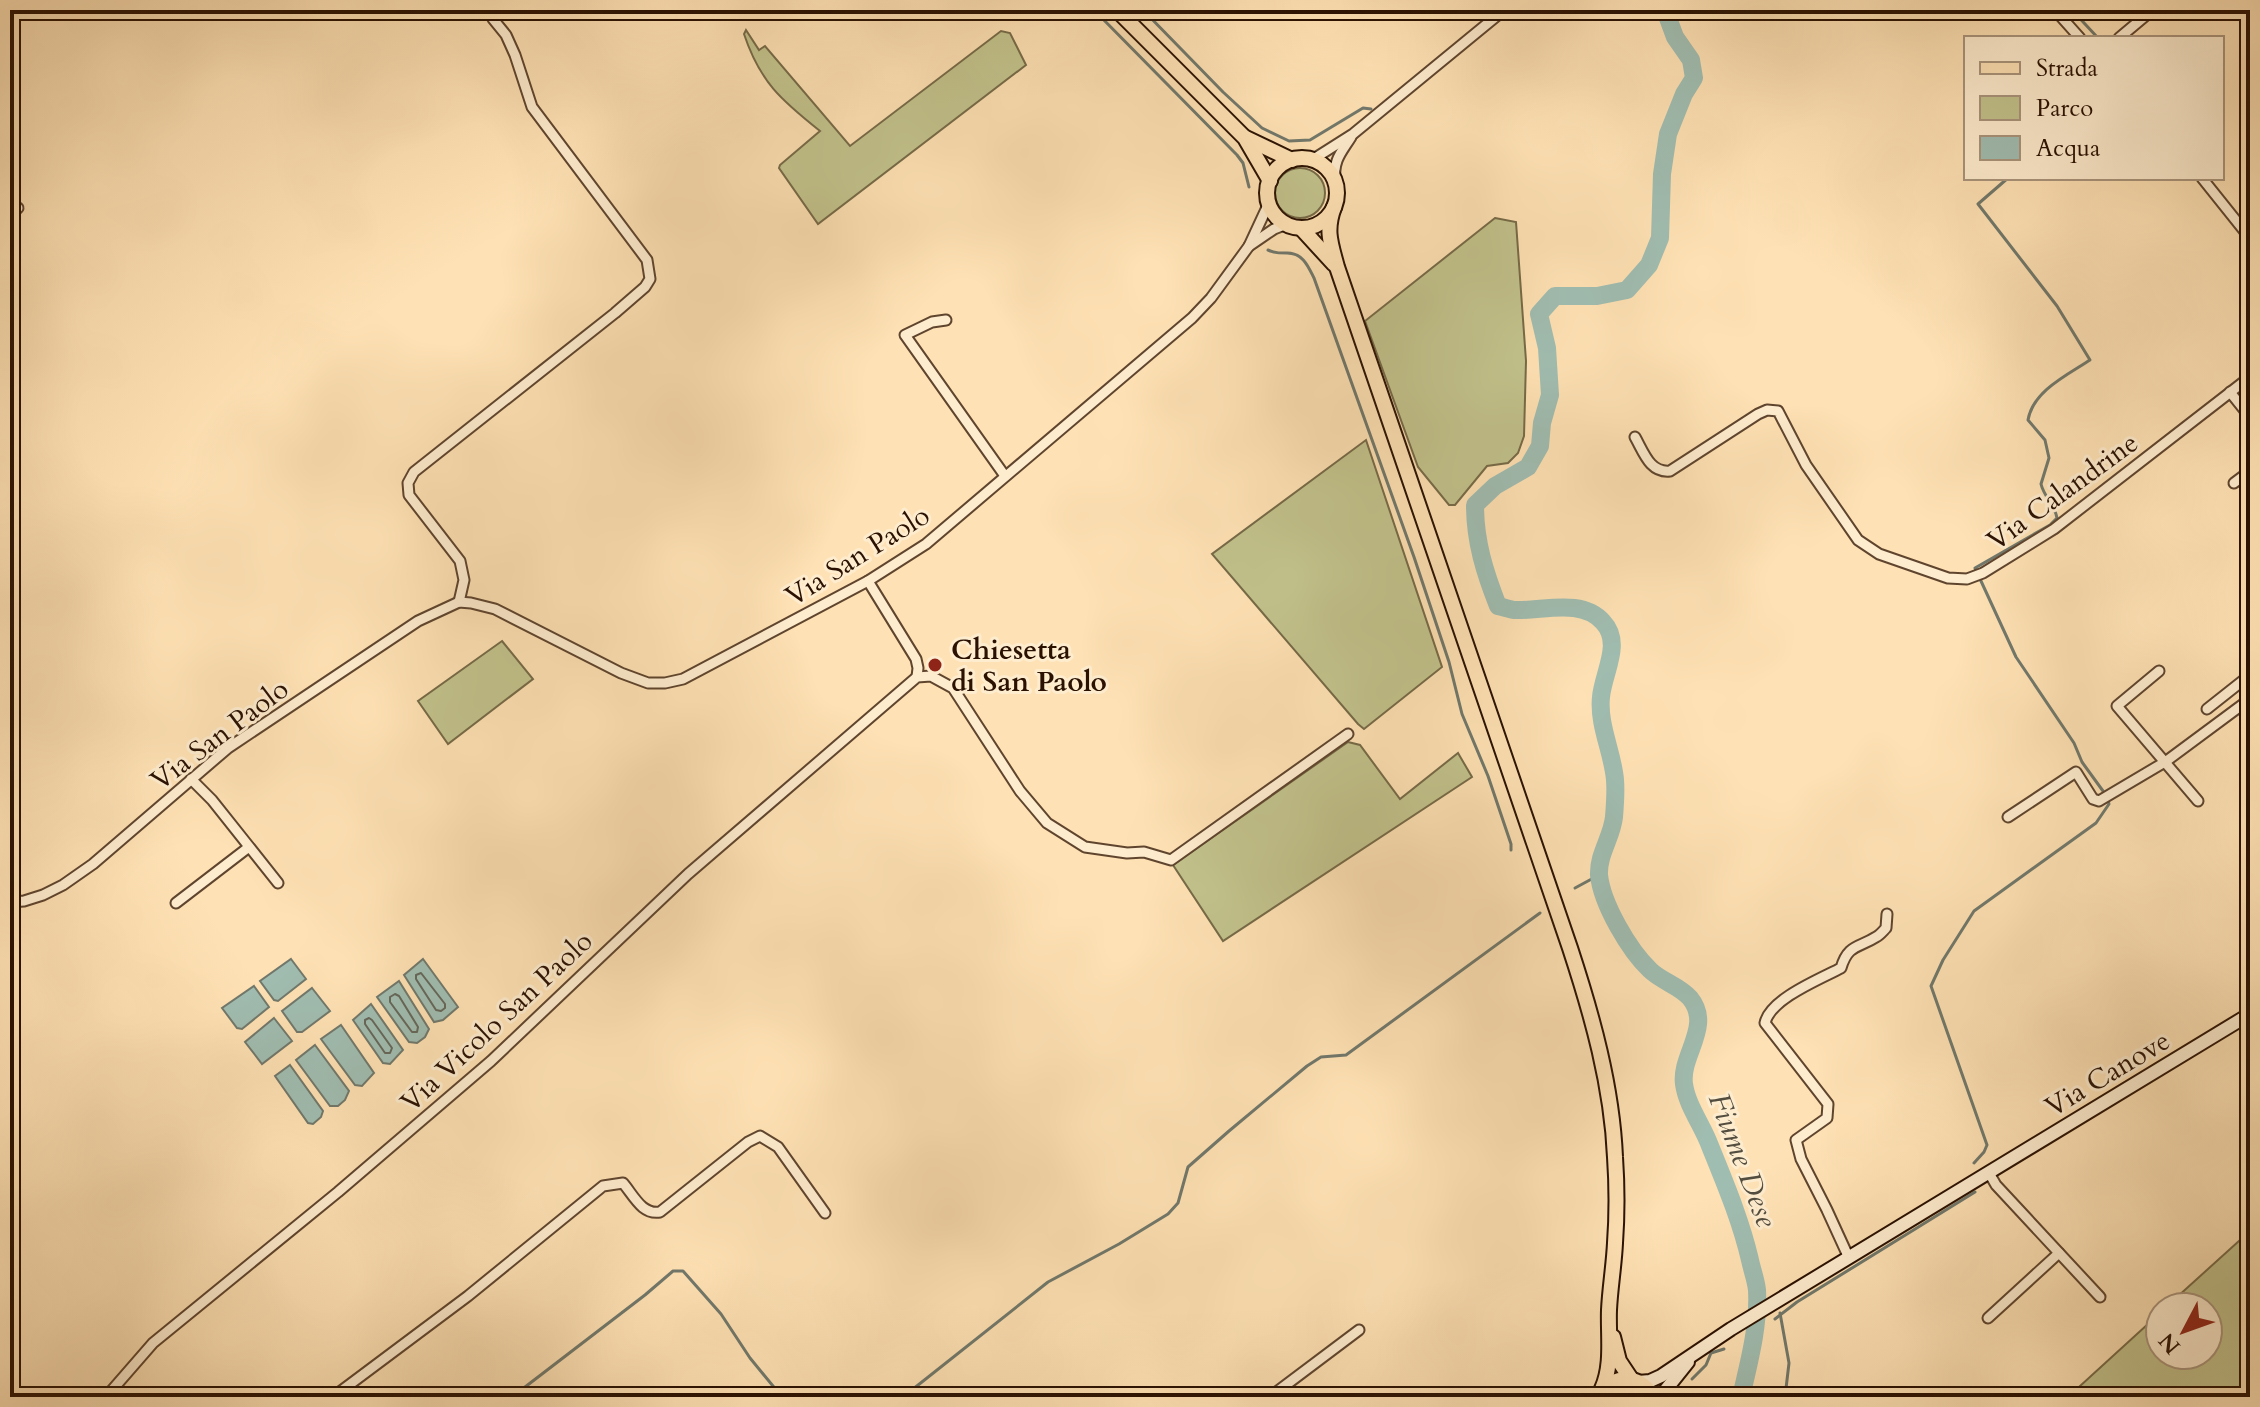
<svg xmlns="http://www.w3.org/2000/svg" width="2260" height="1407" font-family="Cardo,serif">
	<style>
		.green { fill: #c2c28c; stroke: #766a47; stroke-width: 2 }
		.water { fill: #a0bdb1; stroke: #71786b; stroke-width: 2 }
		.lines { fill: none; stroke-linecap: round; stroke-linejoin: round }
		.shore { stroke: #65675a; stroke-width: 2 }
		.stream { stroke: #71786b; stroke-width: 3 }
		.river { stroke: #a0bdb1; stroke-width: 18 }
		.street-casing { stroke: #5f452e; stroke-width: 13 }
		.secondary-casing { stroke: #2a1102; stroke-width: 16 }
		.primary-casing { stroke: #2a1102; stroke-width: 18 }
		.street { stroke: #feecce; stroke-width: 9 }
		.secondary { stroke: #feecce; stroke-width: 12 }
		.primary { stroke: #fee1b4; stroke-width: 14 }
		.poi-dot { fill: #8f2418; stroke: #feecce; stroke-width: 3 }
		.labels { text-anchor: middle; stroke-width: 6; stroke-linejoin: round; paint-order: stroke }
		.street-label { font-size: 28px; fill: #2a1102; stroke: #feecce }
		.poi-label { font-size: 28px; font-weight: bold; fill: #2a1102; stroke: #feecce; text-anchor: start }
		.water-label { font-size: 30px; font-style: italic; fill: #534d3f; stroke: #feecce }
	</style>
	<rect width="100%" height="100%" fill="#fee1b4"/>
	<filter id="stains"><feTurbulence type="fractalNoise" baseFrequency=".0025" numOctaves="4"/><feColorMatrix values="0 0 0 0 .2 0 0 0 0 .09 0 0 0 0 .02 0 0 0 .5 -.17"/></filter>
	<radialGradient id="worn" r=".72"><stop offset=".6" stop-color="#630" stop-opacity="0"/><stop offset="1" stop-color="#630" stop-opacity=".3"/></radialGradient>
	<g class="green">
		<path d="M 746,30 L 759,50 L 765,46 L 850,146 L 1001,31 L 1010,33 L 1026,65 L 818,224 L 779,168 L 780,165 L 820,131 C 781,100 760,82 744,34 Z"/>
		<circle cx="1300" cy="193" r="25"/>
		<polygon points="1495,218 1516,222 1526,361 1524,436 1518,453 1508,463 1487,466 1455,505 1449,505 1418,467 1365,321"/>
		<polygon points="1366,440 1442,667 1364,729 1358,724 1212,554"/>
		<polygon points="502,641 533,679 448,744 418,701"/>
		<polygon points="1348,742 1360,745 1400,799 1458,753 1472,777 1223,941 1173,865"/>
		<polygon points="2250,1231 2250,1397 2068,1397 2160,1313 2160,1355 2208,1355 2208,1307 2166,1307"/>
		<polygon points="1626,1385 1637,1388 1645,1397 1605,1397 1612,1390"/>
	</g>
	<g class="water">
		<polygon points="291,959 306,979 278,1001 274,1000 260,981"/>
		<polygon points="423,959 458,1007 443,1020 434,1022 404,975"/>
		<polygon points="399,981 429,1029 425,1037 417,1043 409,1042 377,997"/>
		<polygon points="254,986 269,1007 242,1029 237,1028 222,1008"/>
		<polygon points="312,988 330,1011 302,1032 297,1032 282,1011"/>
		<polygon points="371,1004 403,1050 390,1064 383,1063 353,1020"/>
		<polygon points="274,1018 292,1041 262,1064 245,1042"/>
		<polygon points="341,1025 374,1073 362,1086 355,1085 321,1039"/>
		<polygon points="315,1045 349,1091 345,1100 338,1106 330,1106 296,1060"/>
		<polygon points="290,1065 323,1111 321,1117 313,1124 308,1123 275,1076"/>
	</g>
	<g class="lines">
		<g class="shore">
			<polygon points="421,973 445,1004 445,1008 441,1011 436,1010 416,979 416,975"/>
			<polygon points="395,994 399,996 418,1027 417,1032 412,1032 390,1002 390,997"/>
			<polygon points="369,1018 372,1020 392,1048 390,1053 385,1053 365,1024 365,1020"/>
		</g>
		<g class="stream">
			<polyline points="1094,10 1237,155 1243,163 1249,187"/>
			<polyline points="1143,10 1223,92 1262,128 1289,141 1310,140 1363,108 1371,109"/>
			<polyline points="2072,10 2098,38"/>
			<path d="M 2008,178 L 1978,204 L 2057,306 L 2090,360 C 2067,375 2033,391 2028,420 L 2045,440 L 2049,458 L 2041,484 C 2044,497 2055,505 2057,518 L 2050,525 L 1975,568 L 2016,657 L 2074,743 L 2082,762 L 2103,791"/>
			<path d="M 1268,250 C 1275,253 1279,253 1287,253 C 1303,253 1308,266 1314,278 L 1414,557 L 1449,662 L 1462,714 L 1488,776 L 1511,844 L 1511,850"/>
			<polyline points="1575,888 1599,875"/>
			<polyline points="1974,1163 1984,1152 1987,1145 1931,986 1943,960 1974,911 2096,823 2109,804 2108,800"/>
			<polyline points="1780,1313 1789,1363 1785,1397"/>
			<polyline points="1775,1319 1797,1302 1975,1192"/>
			<polyline points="1692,1379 1706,1365 1711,1353 1724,1349"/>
			<polyline points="512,1397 645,1295 673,1271 683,1271 721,1314 750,1358 782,1397"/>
			<polyline points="903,1397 1048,1282 1119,1244 1168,1214 1178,1203 1188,1167 1229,1131 1307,1066 1321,1057 1346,1055 1540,913"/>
		</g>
		<path class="river" d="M 1665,10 L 1675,37 L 1691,60 L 1694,78 L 1684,94 L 1668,134 L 1662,174 L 1660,238 L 1649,265 L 1627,290 L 1597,296 L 1555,296 L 1539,314 L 1547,348 L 1550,395 L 1542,423 L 1540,446 L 1528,467 L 1495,486 L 1475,505 C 1475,542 1485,573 1498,606 C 1504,607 1510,610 1516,610 C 1543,611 1582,598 1603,622 C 1623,643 1603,673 1601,697 C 1598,725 1613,753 1615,780 C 1616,792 1615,805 1614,817 C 1612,837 1598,854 1599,875 C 1602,904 1629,950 1650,970 C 1661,981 1680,986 1690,998 C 1713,1026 1680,1055 1684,1084 C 1687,1106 1703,1126 1710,1146 C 1725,1183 1741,1221 1750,1260 C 1752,1270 1756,1280 1757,1290 C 1759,1326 1749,1362 1741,1397"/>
		<g class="street-casing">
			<g id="street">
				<polyline points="2055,10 2080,38"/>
				<polyline points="2119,38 2150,12 2149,10"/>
				<polyline points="1312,160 1353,134 1504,10"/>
				<polyline points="2202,178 2250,238"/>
				<path d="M 1335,181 C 1333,160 1341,153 1351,137"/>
				<polyline points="10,214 18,208"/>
				<polyline points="1249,246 1274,229 1287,224"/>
				<polyline points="946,320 932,322 905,335 1005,476"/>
				<polyline points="2230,392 2250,417"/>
				<path d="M 1635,437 C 1644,453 1650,473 1670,471 L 1758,414 L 1767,410 L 1778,411 L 1806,465 L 1858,540 L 1879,554 L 1948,578 L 1967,579 L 1983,573 L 2054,529 L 2250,377"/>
				<polyline points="2234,483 2250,471"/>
				<polyline points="868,581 916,659 918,668 917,677"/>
				<polyline points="459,602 464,580 460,561 409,495 408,483 414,472 615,313 645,287 650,279 647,260 532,107 515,55 506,35 493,19 490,10"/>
				<polyline points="2159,671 2117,706 2198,801"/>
				<polyline points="2207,709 2250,675"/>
				<polyline points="191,779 212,800 278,883"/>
				<polyline points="2008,817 2076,772 2093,799 2099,801 2165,762 2250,699"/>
				<polyline points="10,902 24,901 43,895 63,885 93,864 228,748 418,621 459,602 471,603 495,609 621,673 648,683 665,683 683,679 868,581 926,544 1192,318 1211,298 1249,246 1269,203"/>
				<polyline points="176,903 249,847"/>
				<polyline points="1989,1173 1996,1185 2100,1297"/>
				<path d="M 1849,1258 L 1827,1210 L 1801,1159 L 1796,1140 L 1827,1118 L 1828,1104 L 1765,1023 C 1770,999 1820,979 1841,968 C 1848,944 1859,948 1876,937 C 1880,935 1883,931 1886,928 L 1887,914"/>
				<polyline points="1988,1318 2059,1253"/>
				<polyline points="106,1397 153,1343 338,1192 491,1061 688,874 917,677 931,676 953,688 1020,791 1047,823 1085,847 1127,853 1144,852 1171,860 1348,734"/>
				<path d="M 333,1397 L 468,1296 L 603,1186 L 623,1183 C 634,1196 642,1215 660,1212 L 748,1142 L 760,1136 L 778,1147 L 825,1213"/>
				<polyline points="1270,1397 1359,1330"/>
			</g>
		</g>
		<g class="secondary-casing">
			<g id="secondary">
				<polyline points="1638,1382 1650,1381 1661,1376 1731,1329 2250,1014"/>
				<polyline points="1660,1397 1688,1362"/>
			</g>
		</g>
		<g class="primary-casing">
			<g id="primary">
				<polyline points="1117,10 1245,138 1270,181"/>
				<polyline points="1246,138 1292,160"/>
				<circle cx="1302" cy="193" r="35"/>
				<path d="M 1334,207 C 1325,231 1331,244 1337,267 L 1570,948 C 1592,1015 1612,1086 1615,1157 C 1617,1186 1617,1215 1615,1243 C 1614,1265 1610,1288 1609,1310 C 1608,1336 1613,1365 1602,1389"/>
				<polyline points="1301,228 1334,264"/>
				<polyline points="1613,1337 1619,1361 1631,1379"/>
				<path d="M 1601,1391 C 1618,1373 1641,1376 1653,1397"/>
			</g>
		</g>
		<use href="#street" class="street"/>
		<use href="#secondary" class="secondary"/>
		<use href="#primary" class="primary"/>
	</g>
	<circle class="poi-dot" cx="935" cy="665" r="8"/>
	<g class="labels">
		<g class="street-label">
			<text transform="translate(2062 491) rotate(-36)" y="10">Via Calandrine</text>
			<text transform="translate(857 555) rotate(-32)" y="10">Via San Paolo</text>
			<text transform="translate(219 734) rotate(-37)" y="10">Via San Paolo</text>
			<text transform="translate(496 1021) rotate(-43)" y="10">Via Vicolo San Paolo</text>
			<text transform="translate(2107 1073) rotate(-31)" y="10">Via Canove</text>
		</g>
		<g class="poi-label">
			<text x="951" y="659">Chiesetta<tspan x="951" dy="32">di San Paolo</tspan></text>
		</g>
		<g class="water-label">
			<text transform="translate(1743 1160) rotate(69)" y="10">Fiume Dese</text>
		</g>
	</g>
	<rect width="2260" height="1407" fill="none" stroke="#fee1b4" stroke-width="40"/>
	<rect x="12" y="12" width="2236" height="1383" fill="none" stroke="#2a1102" stroke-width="4"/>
	<rect x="20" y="20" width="2220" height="1367" fill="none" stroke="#2a1102" stroke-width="2"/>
	<rect x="1964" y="36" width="260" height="144" fill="#feecce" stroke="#a9947c" stroke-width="2"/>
	<rect x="1980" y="62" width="40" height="12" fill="#fee1b4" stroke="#a9947c" stroke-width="2"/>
	<text x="2036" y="76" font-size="24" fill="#2a1102">Strada</text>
	<rect x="1980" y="96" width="40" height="24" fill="#c2c28c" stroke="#a9947c" stroke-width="2"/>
	<text x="2036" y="116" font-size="24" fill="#2a1102">Parco</text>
	<rect x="1980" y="136" width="40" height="24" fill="#a0bdb1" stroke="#a9947c" stroke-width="2"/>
	<text x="2036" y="156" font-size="24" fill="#2a1102">Acqua</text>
	<g transform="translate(2184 1331) rotate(229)"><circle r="38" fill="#feecce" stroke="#a9947c" stroke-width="2"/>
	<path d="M0-6L14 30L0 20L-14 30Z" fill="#8f2418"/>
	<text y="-12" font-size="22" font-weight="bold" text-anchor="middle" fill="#2a1102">N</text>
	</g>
	<rect width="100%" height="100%" filter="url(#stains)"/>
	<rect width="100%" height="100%" fill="url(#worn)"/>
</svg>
